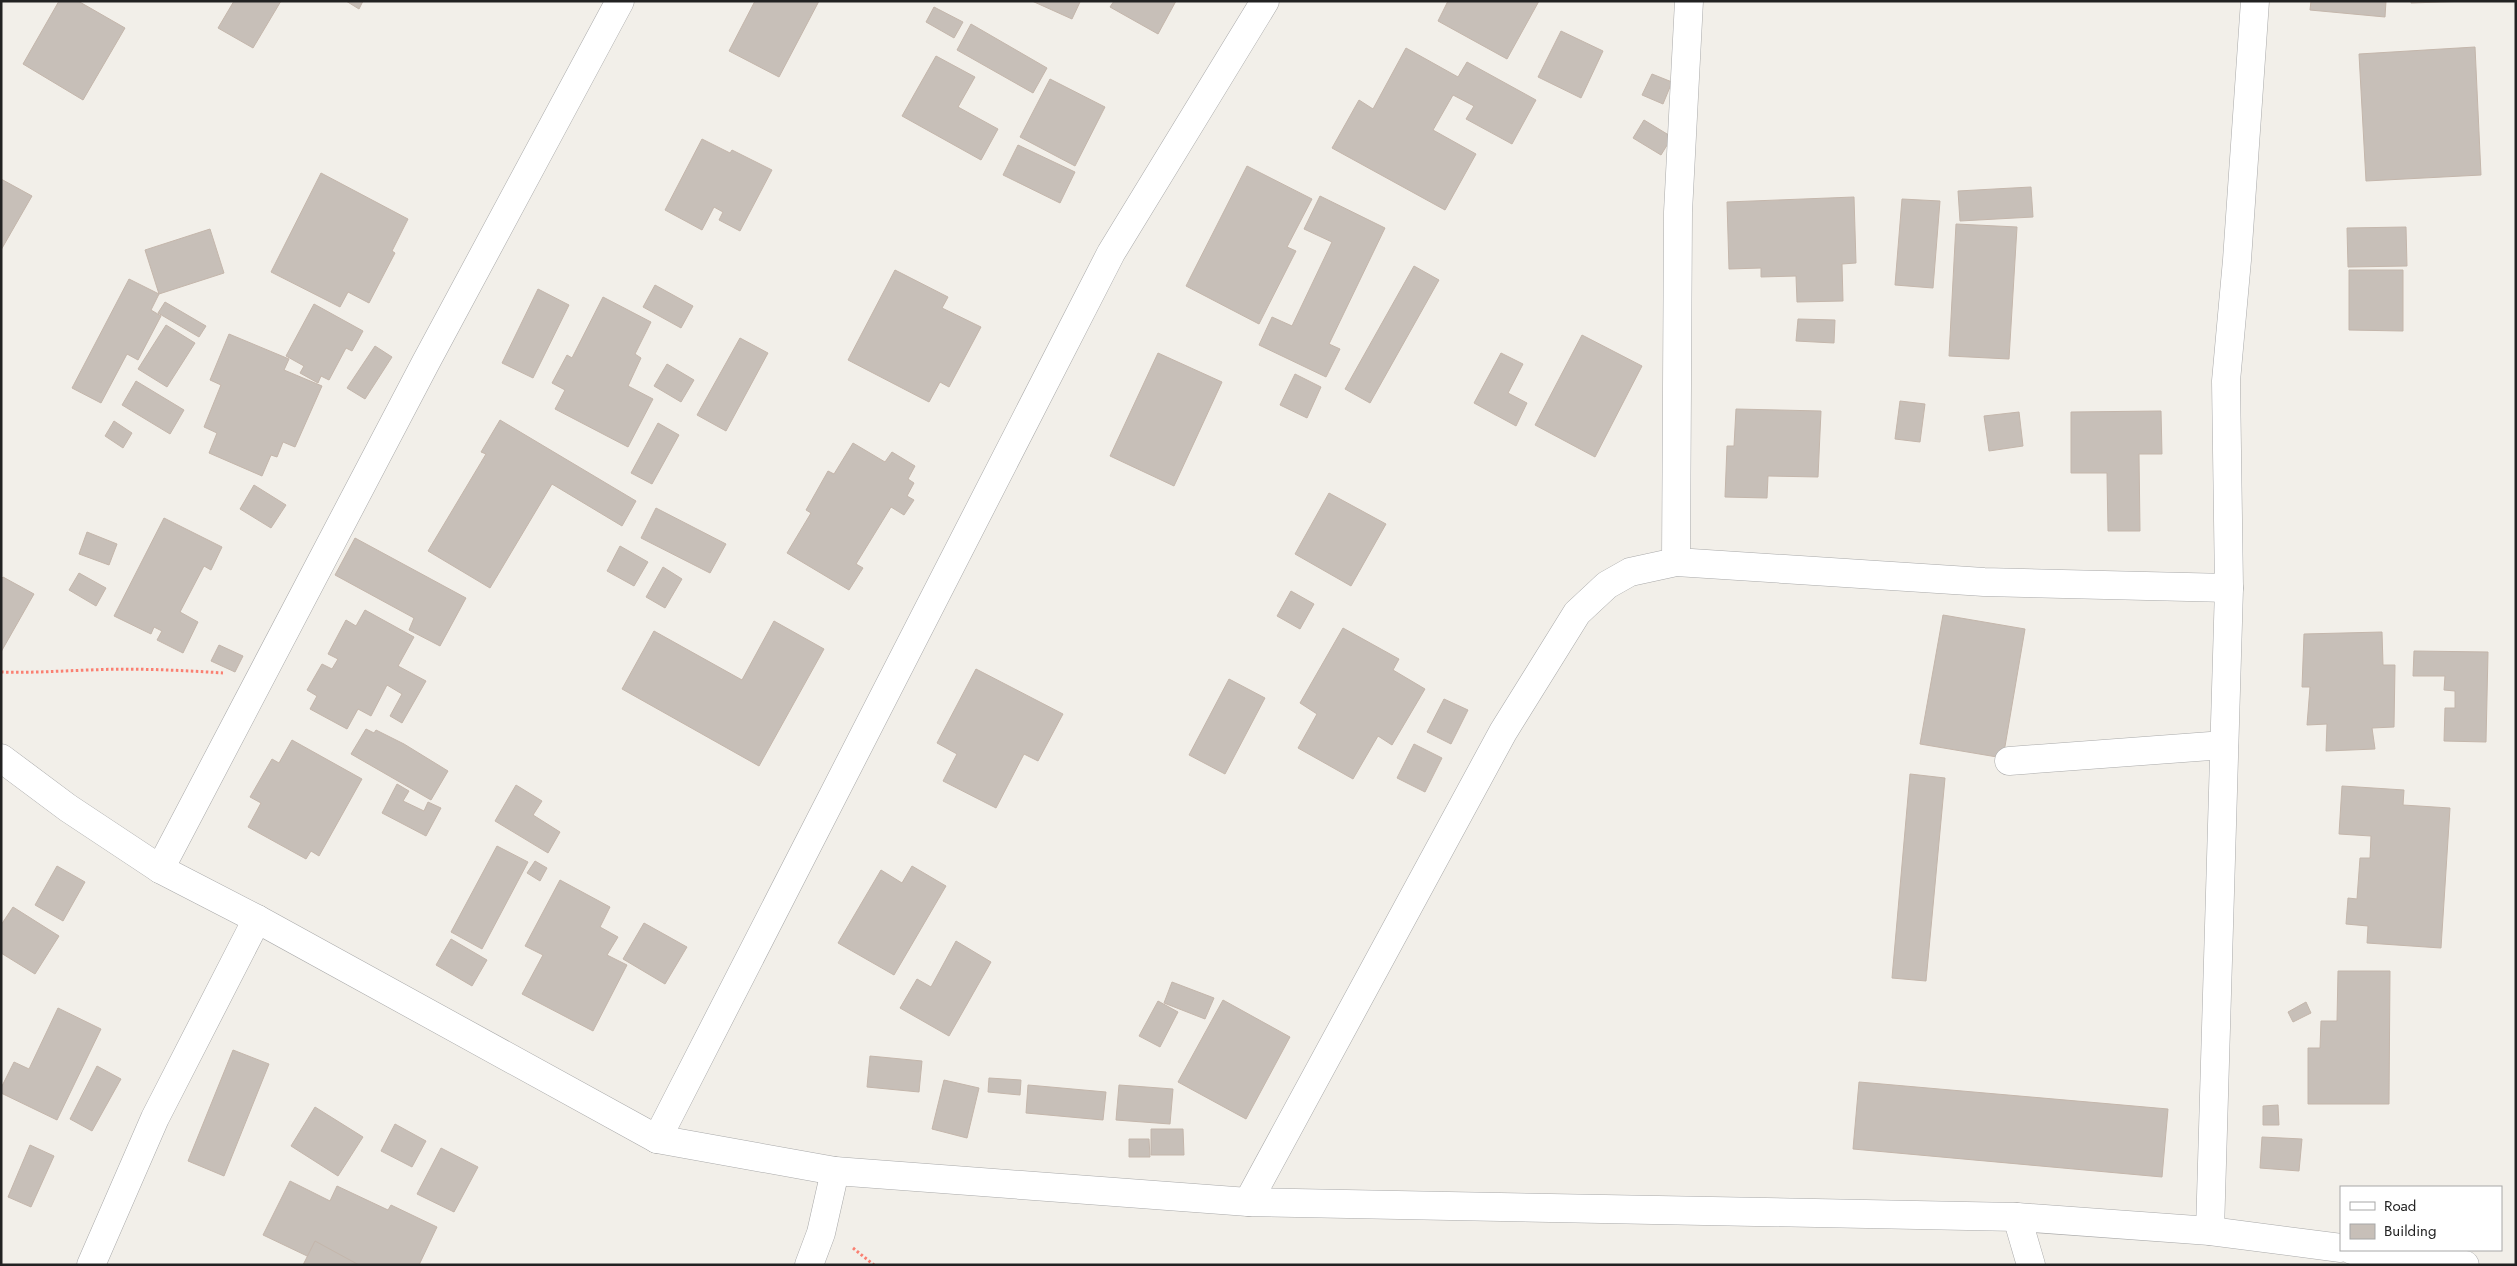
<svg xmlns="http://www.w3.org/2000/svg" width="2517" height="1266" font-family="Jost,sans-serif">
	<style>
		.building { fill: #c7bfb8; stroke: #c4b6ab }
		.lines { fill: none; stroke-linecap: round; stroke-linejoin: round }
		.minor-casing { stroke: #a9a9a9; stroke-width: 29 }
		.path { stroke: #fa8072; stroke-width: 3; stroke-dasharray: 2.5 2.5; stroke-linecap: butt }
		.minor { stroke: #fff; stroke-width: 28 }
	</style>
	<rect width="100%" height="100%" fill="#f2efe9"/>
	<g class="building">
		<polygon points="59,1 78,1 125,28 83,100 23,64"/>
		<polygon points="234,1 281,1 253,48 218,28"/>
		<polygon points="346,1 363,1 359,9"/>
		<polygon points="755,1 819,1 779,77 729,51"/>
		<polygon points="1032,1 1079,1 1080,2 1072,19"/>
		<polygon points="1114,1 1176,1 1158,34 1110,7"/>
		<polygon points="1448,1 1539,1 1507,59 1438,21"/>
		<polygon points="2311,1 2386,1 2385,17 2310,10"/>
		<polygon points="2411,1 2469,1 2411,3"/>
		<polygon points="934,7 963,22 954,38 926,22"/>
		<polygon points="971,24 1047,68 1033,93 957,50"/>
		<polygon points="1561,31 1603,51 1581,98 1538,77"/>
		<polygon points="2475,47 2481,175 2366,181 2359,54"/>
		<polygon points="1406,48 1458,77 1467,62 1536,100 1512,144 1466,119 1474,106 1453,95 1433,130 1476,154 1445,210 1332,148 1359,100 1373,109"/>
		<polygon points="936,56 975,77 958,107 998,129 981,160 902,116"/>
		<polygon points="1652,74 1672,82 1663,104 1642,95"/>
		<polygon points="1050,79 1105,107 1075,166 1020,137"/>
		<polygon points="1644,120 1672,137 1661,155 1633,138"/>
		<polygon points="702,139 730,153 732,150 772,170 740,231 719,220 723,212 714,207 702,230 665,210"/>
		<polygon points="1018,145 1075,172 1060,203 1003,175"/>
		<polygon points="1247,166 1312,199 1287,247 1296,251 1259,324 1186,286"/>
		<polygon points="321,173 408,219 392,251 395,253 369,303 348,292 340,307 271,272"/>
		<polygon points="1,179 32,196 1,250"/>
		<polygon points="2031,187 2033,217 1960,221 1958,191"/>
		<polygon points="1320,196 1385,228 1329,344 1340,349 1326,377 1259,345 1272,317 1292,326 1332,242 1304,229"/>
		<polygon points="1854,197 1856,263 1842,264 1843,301 1797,302 1796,276 1761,277 1761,268 1729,269 1727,202"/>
		<polygon points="1902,199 1940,201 1933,288 1895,285"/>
		<polygon points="1956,224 2017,227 2009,359 1949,356"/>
		<polygon points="2406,227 2407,266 2348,267 2347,228"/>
		<polygon points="210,229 224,273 159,294 145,250"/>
		<polygon points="1414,266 1439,280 1370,403 1345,389"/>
		<polygon points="895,270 948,297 942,308 981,327 949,387 940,382 929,402 848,360"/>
		<polygon points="2349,270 2403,270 2403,331 2349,330"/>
		<polygon points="129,279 159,294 151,310 161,316 138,360 127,354 101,403 72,388"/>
		<polygon points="655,285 693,306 681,328 643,307"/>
		<polygon points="538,289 569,305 533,378 502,363"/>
		<polygon points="603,297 651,322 635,354 641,358 628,386 653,399 628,447 555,409 565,390 552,383 567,355 572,358"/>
		<polygon points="165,302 206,326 199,337 158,313"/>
		<polygon points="314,304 363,331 352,351 346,348 329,380 321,376 318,383 300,373 304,366 286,356"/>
		<polygon points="1798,319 1835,320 1834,343 1796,341"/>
		<polygon points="166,325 195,343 167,387 138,369"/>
		<polygon points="229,334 289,359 284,370 322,386 295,447 283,442 277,457 271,455 262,476 209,453 217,433 204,427 221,385 210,380"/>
		<polygon points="1582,335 1642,366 1595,457 1535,425"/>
		<polygon points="740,338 768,353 726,431 697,415"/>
		<polygon points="375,346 392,357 365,399 347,388"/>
		<polygon points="1158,353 1222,382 1174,486 1110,456"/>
		<polygon points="1501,353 1523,364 1508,393 1527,403 1516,426 1474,403"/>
		<polygon points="667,364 694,380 681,402 654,386"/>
		<polygon points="1295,374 1321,387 1307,418 1280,405"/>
		<polygon points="136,381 184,410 170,434 122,405"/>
		<polygon points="1900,401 1925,404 1920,442 1895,439"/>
		<polygon points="1736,409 1821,411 1818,477 1768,476 1767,498 1725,497 1727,446 1734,446"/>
		<polygon points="2161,411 2162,454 2139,454 2140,531 2108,531 2107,473 2071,473 2071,412"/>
		<polygon points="2019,412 2023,446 1989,451 1984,416"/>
		<polygon points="500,420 636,501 622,526 552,484 490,588 428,551 486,454 481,452"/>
		<polygon points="114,421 132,433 123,448 105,436"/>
		<polygon points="658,423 679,435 652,484 631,473"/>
		<polygon points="853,443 885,462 892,452 915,466 908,479 914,483 907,496 914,500 904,515 891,507 856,564 863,568 849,590 787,553 811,513 806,510 828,471 834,474"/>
		<polygon points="254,485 286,505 271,528 240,509"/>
		<polygon points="1329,493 1386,524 1351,586 1295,554"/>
		<polygon points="656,508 726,544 710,573 641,538"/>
		<polygon points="164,518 222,547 211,570 204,566 180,612 198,622 183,653 157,640 162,631 154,627 151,634 114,616"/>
		<polygon points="87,532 117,544 109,565 79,554"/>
		<polygon points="355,538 466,598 440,646 409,630 414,618 335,575"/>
		<polygon points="620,546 648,562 634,586 607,571"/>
		<polygon points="663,567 682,579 665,608 646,597"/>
		<polygon points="79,573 106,588 96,606 69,590"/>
		<polygon points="3,577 34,594 1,652 1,579"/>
		<polygon points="1291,591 1314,604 1300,629 1277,616"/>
		<polygon points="365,610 414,637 398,666 426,681 402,723 390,716 402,694 387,685 371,716 358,709 347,729 310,709 317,696 307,690 322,664 332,669 338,659 328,654 346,620 356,626"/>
		<polygon points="1943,615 2025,629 2003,758 1920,744"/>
		<polygon points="774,621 824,649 759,766 622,689 654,631 742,680"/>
		<polygon points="1343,628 1399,659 1393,670 1425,689 1392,745 1378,736 1353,779 1298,748 1317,714 1300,703"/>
		<polygon points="2382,632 2383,665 2395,665 2394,727 2372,728 2375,749 2326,751 2327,724 2307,725 2310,687 2302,687 2304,634"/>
		<polygon points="219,645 243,656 235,672 211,661"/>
		<polygon points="2414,651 2488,652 2486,742 2444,741 2445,708 2455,708 2455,691 2444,690 2445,676 2413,676"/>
		<polygon points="976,669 1063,714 1038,761 1024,754 996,808 943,781 957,754 937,743"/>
		<polygon points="1229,679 1265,698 1225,774 1189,755"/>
		<polygon points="1444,699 1468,710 1451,744 1427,732"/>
		<polygon points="366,729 374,733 376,730 404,744 448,771 431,800 351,754"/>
		<polygon points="292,740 362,779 319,856 311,851 306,859 248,827 261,803 250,797 272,759 279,763"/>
		<polygon points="1414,744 1442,758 1425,792 1397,778"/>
		<polygon points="1910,774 1945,778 1926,981 1892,978"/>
		<polygon points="397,784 409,791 403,801 424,811 428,802 441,808 426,836 382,813"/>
		<polygon points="516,785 542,801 533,815 560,832 548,853 495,821"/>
		<polygon points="2342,786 2404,790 2403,805 2450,808 2441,948 2367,943 2368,926 2346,924 2348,898 2357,899 2360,858 2370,858 2371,836 2339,834"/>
		<polygon points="497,846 528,862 482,949 451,932"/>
		<polygon points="535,861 547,868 540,881 527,873"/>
		<polygon points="57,866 85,882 63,921 35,905"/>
		<polygon points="912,866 946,886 894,975 838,943 881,870 902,883"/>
		<polygon points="560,880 610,907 600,927 618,937 607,955 627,965 593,1031 522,994 543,955 525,946"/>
		<polygon points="13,907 59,936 35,974 1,953 1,925"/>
		<polygon points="644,923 687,947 665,984 623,959"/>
		<polygon points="451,939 487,960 472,986 436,965"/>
		<polygon points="956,941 991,962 949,1036 900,1008 917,979 931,987"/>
		<polygon points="2338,971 2390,971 2389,1104 2308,1104 2308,1048 2320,1048 2321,1021 2337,1021"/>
		<polygon points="1172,982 1214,998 1205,1019 1164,1003"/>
		<polygon points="1223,1000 1290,1037 1246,1119 1178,1082"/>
		<polygon points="1158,1001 1178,1012 1160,1047 1139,1036"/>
		<polygon points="2306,1002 2311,1013 2293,1022 2288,1012"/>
		<polygon points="58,1008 101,1029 57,1120 1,1093 1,1088 14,1062 29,1069"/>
		<polygon points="233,1050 269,1064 224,1176 188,1161"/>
		<polygon points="870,1056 922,1061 919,1092 867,1087"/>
		<polygon points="97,1066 121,1079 92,1131 70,1119"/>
		<polygon points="989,1078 1021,1080 1020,1095 988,1092"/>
		<polygon points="944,1080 979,1088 967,1138 932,1129"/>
		<polygon points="1859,1082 2168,1109 2162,1177 1853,1149"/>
		<polygon points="1028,1085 1106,1092 1103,1120 1026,1113"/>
		<polygon points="1119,1085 1173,1089 1170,1124 1116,1120"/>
		<polygon points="2278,1105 2279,1125 2263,1125 2263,1106"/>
		<polygon points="315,1107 363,1137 338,1176 291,1146"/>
		<polygon points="395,1124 426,1141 412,1167 381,1151"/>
		<polygon points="1151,1129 1183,1129 1184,1155 1151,1155"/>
		<polygon points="2262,1137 2302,1139 2299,1171 2260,1168"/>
		<polygon points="1129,1139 1149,1139 1150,1157 1129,1157"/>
		<polygon points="30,1145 54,1156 31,1207 8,1197"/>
		<polygon points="441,1148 478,1167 454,1212 417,1194"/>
		<polygon points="290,1181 330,1201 337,1186 388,1210 391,1205 437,1227 419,1265 326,1265 263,1235"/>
		<polygon points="315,1241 359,1265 303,1265"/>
	</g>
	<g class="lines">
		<g class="minor-casing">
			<g id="minor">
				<polyline points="1676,562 1678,212 1689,1"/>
				<polyline points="1,758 68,808 160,869 257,919 657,1139 835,1171 1248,1202 2017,1217 2210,1231 2341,1248"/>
				<polyline points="2009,761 2224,745"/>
				<polyline points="160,869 426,362 620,1"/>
				<polyline points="657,1139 1111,253 1265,1"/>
				<polyline points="1248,1202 1503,732 1577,613 1607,585 1630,572 1676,562 1984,582 2229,588"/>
				<polyline points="2017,1217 2031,1265"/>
				<polyline points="2210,1231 2229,588 2226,381 2237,260 2255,1"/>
				<polyline points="2352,1250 2465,1265"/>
				<polyline points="91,1265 155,1118 257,919"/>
				<polyline points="809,1265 821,1233 835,1171"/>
			</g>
		</g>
		<g class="path">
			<path d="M 1,672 C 31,673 59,671 89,670 C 134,668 178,670 223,673"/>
			<polyline points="853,1248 874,1265"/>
		</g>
		<use href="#minor" class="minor"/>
	</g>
	<rect width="2517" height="1266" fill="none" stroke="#222222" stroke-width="5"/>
	<rect x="2340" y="1186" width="162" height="65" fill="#ffffff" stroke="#a7a7a7"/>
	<rect x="2350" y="1202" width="25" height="8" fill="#ffffff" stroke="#a7a7a7"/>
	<text x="2384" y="1211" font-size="15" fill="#222222">Road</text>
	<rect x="2350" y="1224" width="25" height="15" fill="#c7bfb8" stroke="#a7a7a7"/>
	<text x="2384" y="1236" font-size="15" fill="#222222">Building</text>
</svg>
